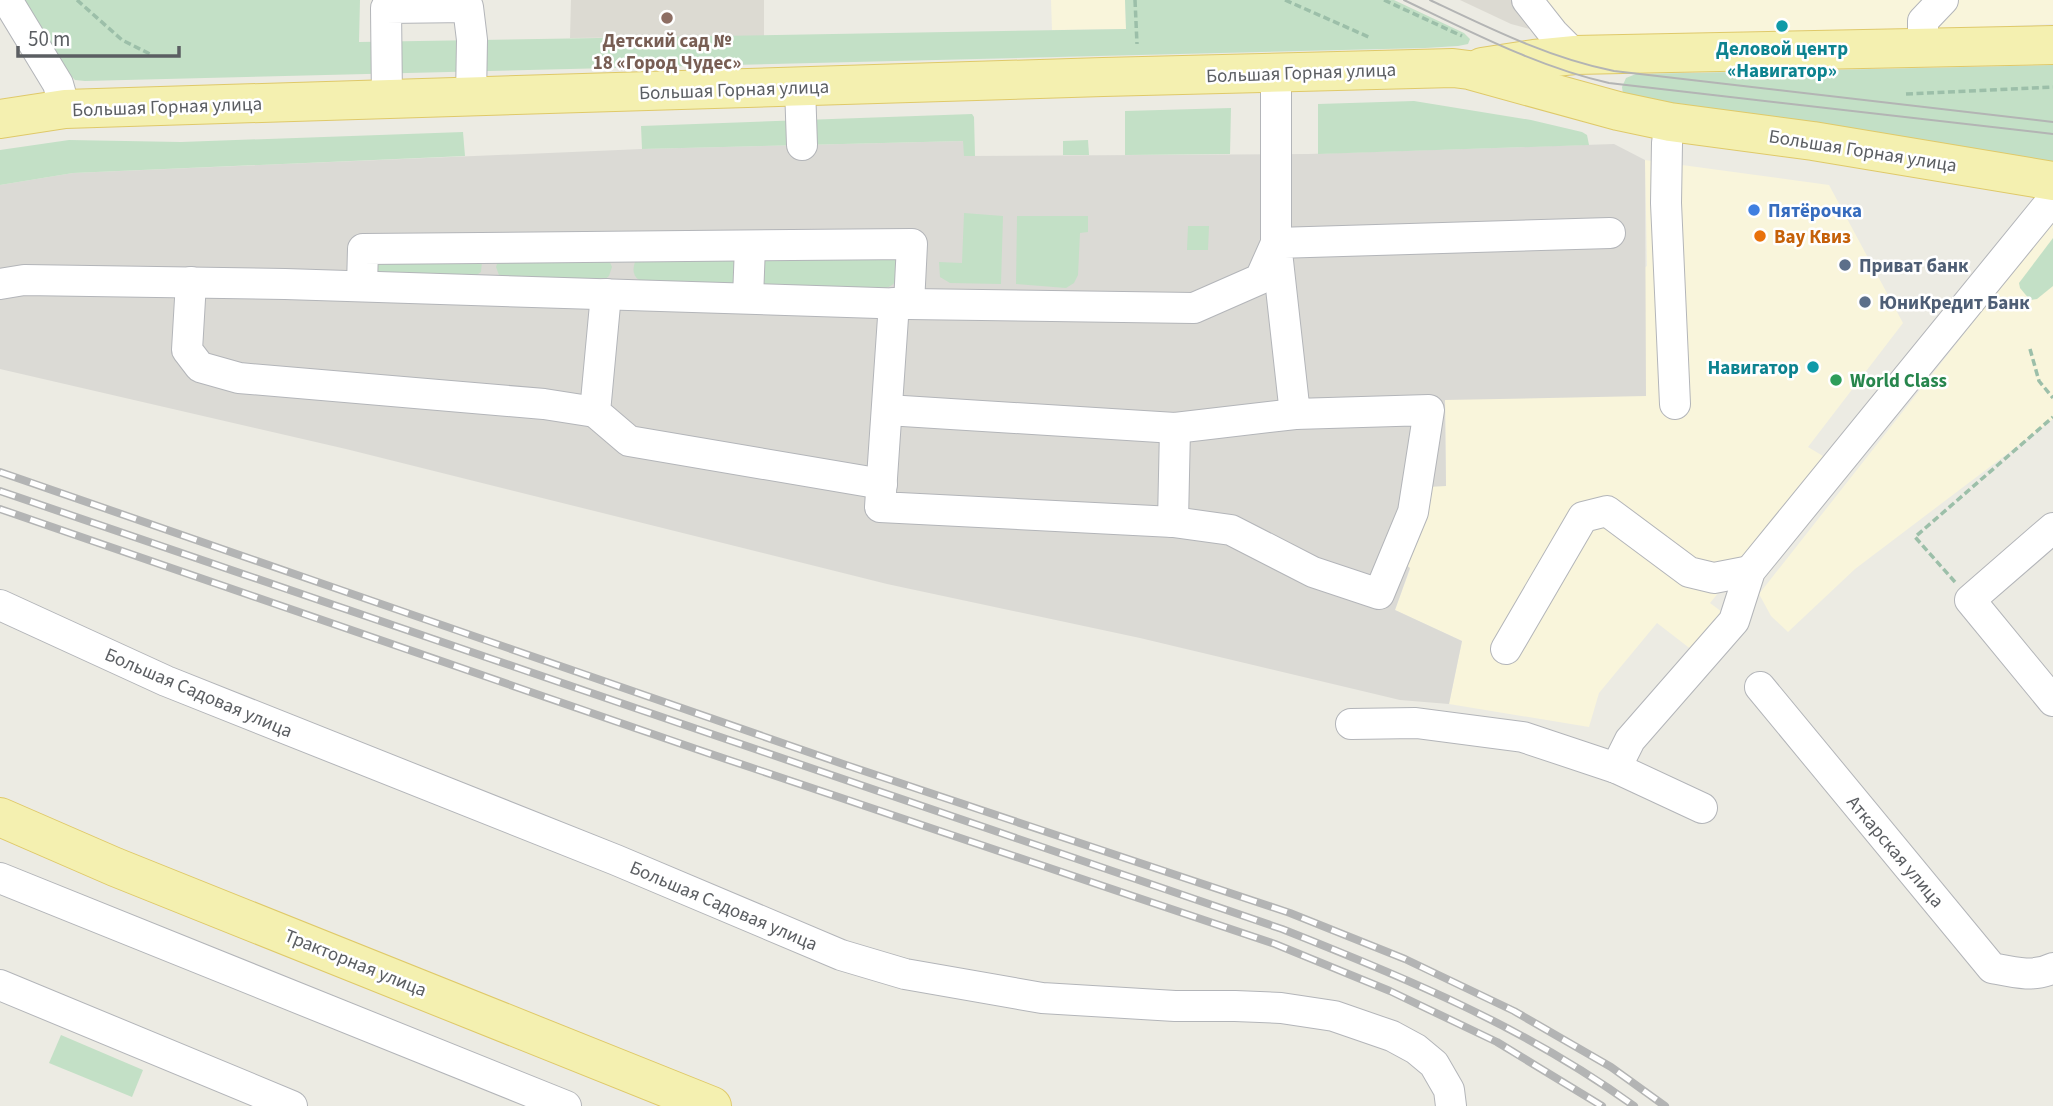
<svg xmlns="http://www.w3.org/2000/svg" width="2053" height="1106" font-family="'Source Sans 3',sans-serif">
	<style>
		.commercial { fill: #f9f5db }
		.industrial { fill: #dbdad5 }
		.education { fill: #dcdad2 }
		.green { fill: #c3e0c6 }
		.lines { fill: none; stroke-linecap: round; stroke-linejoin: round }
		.minor-casing { stroke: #b3b5b9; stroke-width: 32 }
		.major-casing { stroke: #dfc969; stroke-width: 40 }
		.path { stroke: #9cbfa9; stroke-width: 3.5; stroke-dasharray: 7 3.5; stroke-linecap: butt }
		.minor { stroke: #fff; stroke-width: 30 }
		.major { stroke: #f4f0b0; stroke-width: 38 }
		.tram { stroke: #b3b4b4; stroke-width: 2 }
		.rail-casing { stroke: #b3b4b4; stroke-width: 8 }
		.rail { stroke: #fff; stroke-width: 5; stroke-dasharray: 16; stroke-linecap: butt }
		.education-dot { fill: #8d6e63; stroke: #fff; stroke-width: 2.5 }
		.culture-dot { fill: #0f9aa8; stroke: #fff; stroke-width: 2.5 }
		.shop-dot { fill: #3f7fe0; stroke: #fff; stroke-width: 2.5 }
		.food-dot { fill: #e8710a; stroke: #fff; stroke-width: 2.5 }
		.service-dot { fill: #5c6f8a; stroke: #fff; stroke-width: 2.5 }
		.leisure-dot { fill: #2e9e5b; stroke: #fff; stroke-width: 2.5 }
		.labels { text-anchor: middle; stroke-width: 5; stroke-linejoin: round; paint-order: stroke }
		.education-label { font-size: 19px; font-weight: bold; fill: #785e54; stroke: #fff }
		.culture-label { font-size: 19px; font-weight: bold; fill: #0d838f; stroke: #fff }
		.street-label { font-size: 19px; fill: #5b5e62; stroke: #fff }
		.shop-label { font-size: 19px; font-weight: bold; fill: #366cbe; stroke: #fff; text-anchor: start }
		.food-label { font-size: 19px; font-weight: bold; fill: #c56008; stroke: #fff; text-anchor: start }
		.service-label { font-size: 19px; font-weight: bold; fill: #4e5e75; stroke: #fff; text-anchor: start }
		.leisure-label { font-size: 19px; font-weight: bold; fill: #27864d; stroke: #fff; text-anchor: start }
	</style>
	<rect width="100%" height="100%" fill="#ecebe3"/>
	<g class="commercial">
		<polygon points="1051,0 1125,0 1126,29 1052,30"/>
		<polygon points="1538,0 2053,0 2053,24 1944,29 1570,40"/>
		<polygon points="1645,160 1829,185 1903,323 1808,447 1828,459 1710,603 1722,612 1692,650 1657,623 1599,693 1589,727 1449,704 1462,641 1395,610 1410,569 1406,566 1428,486 1446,486 1445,399 1647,266"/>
		<polygon points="2053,221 2053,419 1855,569 1788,632 1771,616 1759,594"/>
	</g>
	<polygon class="industrial" points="964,141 965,156 1308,154 1614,144 1645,160 1646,396 1445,400 1446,486 1428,487 1406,565 1410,568 1395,610 1462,641 1449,704 1400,700 1140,638 887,584 346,449 0,369 0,185 73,173 642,149"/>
	<g class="education">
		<polygon points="571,0 764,0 764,36 570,38"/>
		<polygon points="1460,0 1538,0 1560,37 1511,24"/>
	</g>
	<g class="green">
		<polygon points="21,0 360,0 359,42 1126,29 1125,0 1394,0 1464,33 1470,39 1468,44 1458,46 1425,48 85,81 75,80 66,71"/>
		<polygon points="2053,65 2053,163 1628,99 1623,94 1622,87 1626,78 1636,74"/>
		<polygon points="1414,101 1531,120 1582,132 1587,135 1589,145 1318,154 1318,104"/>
		<polygon points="1231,108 1230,154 1125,155 1125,111"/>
		<polygon points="972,114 974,117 975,156 964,156 963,141 642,149 641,126"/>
		<polygon points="463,132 465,156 73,173 0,185 0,150 69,140 181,142"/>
		<polygon points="1088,140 1089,155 1063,155 1063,141"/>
		<polygon points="964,213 1003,216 1001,284 950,283 940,277 939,262 962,263"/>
		<polygon points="1017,216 1088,216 1088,232 1080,233 1078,275 1074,283 1066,288 1016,284"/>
		<polygon points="1188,226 1209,226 1208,250 1187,250"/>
		<polygon points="2053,238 2053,286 2037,299 2030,300 2020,288 2019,283"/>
		<path d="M 896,254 C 898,268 902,284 885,288 L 762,284 L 754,259 Z"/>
		<path d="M 739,255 L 739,284 L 639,280 C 631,274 633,266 637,257 Z"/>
		<polygon points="608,258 612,267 609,276 604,280 508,278 499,275 496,267 498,261"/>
		<polygon points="372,261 482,261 481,272 475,276 379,274 371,271"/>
		<polygon points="61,1035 143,1070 132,1097 49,1063"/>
	</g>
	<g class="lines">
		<g class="minor-casing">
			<g id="minor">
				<polyline points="7,0 58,84 65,109"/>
				<polyline points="1527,0 1553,33 1575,55"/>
				<polyline points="1923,49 1923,21 1943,0"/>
				<polyline points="800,87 802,145"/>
				<polyline points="387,100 386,8 468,7 472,40 471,97"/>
				<polyline points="1670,122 1667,143 1666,203 1675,404"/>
				<polyline points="191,282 187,350 200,367 239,378 544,404 595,412"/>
				<polyline points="0,284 24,280 285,284 909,304 1194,308 1260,279 1276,243 1276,73"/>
				<polyline points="362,286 363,249 912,244 909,304"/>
				<polyline points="606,294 595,412 629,441 882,484"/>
				<polyline points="748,298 750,246"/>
				<polyline points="894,303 880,507 1173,522 1231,530 1313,572 1379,594 1413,512 1429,410 1295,414 1276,243 1610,233"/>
				<polyline points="887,410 1175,428 1295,414"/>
				<polyline points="1173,522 1175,428"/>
				<polyline points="2053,528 1970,600 2053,701"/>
				<polyline points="0,605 166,681 616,860 841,955 905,974 1042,998 1175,1006 1235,1006 1281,1008 1334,1016 1392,1036 1416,1049 1434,1064 1449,1090 1451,1106"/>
				<polyline points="1506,649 1583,517 1607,511 1689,572 1714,578 1750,571"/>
				<path d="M 1760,687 L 1992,968 C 2012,972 2034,978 2053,968"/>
				<polyline points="1351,724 1416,723 1523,737 1616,768 1702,808"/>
				<polyline points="1616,768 1630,740 1734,621 1750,571 2053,199"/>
				<polyline points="0,878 566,1106"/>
				<polyline points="0,985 292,1106"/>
			</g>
		</g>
		<g class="major-casing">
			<g id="major">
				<polyline points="1482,67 1534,59 1575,55 2053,45"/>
				<polyline points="0,119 65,109 1103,77 1453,68 1469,70 1618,111 1670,122 1813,141 2053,181"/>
				<polyline points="0,817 115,867 712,1106"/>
			</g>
		</g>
		<g class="path">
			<polyline points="77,0 122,40 152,55"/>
			<polyline points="1135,0 1137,44"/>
			<polyline points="1285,0 1371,38"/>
			<polyline points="1384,0 1462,36"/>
			<polyline points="1906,94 2053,87"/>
			<polyline points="2030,349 2039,381 2053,398"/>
			<polyline points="1955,582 1915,537 2053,417"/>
		</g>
		<use href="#minor" class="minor"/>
		<use href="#major" class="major"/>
		<g class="tram">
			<path d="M 1404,0 C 1471,32 1538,67 1609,83 L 2053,134"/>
			<path d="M 1430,0 C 1489,28 1549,58 1614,71 L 2053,122"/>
		</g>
		<g class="rail-casing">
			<g id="rail">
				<polyline points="0,472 846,765 1290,913 1405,959 1514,1011 1611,1067 1665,1106"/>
				<path d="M 0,491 L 1282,929 C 1406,978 1525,1027 1634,1106"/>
				<polyline points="0,509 699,750 1275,944 1390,991 1497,1042 1602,1106"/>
			</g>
		</g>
		<use href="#rail" class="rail"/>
	</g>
	<circle class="education-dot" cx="667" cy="18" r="7"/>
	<g class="culture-dot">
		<circle cx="1782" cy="26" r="7"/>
		<circle cx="1813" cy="367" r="7"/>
	</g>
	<circle class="shop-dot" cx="1754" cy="210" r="7"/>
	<circle class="food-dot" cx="1760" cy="236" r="7"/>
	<g class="service-dot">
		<circle cx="1845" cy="265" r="7"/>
		<circle cx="1865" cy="302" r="7"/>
	</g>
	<circle class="leisure-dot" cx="1836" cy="380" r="7"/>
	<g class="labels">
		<g class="education-label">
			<text x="667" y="47">Детский сад №<tspan x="667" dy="22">18 «Город Чудес»</tspan></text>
		</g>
		<g class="culture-label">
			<text x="1782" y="55">Деловой центр<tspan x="1782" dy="22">«Навигатор»</tspan></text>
			<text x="1799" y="374" text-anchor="end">Навигатор</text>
		</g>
		<g class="street-label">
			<text transform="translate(1301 72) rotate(-2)" y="7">Большая Горная улица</text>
			<text transform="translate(734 89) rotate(-2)" y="7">Большая Горная улица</text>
			<text transform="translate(167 106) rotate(-2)" y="7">Большая Горная улица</text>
			<text transform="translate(1863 150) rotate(9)" y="7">Большая Горная улица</text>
			<text transform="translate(199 692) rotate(23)" y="7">Большая Садовая улица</text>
			<text transform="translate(1896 851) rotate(50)" y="7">Аткарская улица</text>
			<text transform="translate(724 905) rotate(23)" y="7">Большая Садовая улица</text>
			<text transform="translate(356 962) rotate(22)" y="7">Тракторная улица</text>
		</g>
		<g class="shop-label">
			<text x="1768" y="217">Пятёрочка</text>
		</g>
		<g class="food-label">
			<text x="1774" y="243">Вау Квиз</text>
		</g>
		<g class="service-label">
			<text x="1859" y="272">Приват банк</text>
			<text x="1879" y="309">ЮниКредит Банк</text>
		</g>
		<g class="leisure-label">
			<text x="1850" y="387">World Class</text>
		</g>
	</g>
	<path d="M18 46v10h161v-10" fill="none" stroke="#5b5e62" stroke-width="3.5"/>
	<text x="28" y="46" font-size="21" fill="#5b5e62" stroke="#ffffff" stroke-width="5" paint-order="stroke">50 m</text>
</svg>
